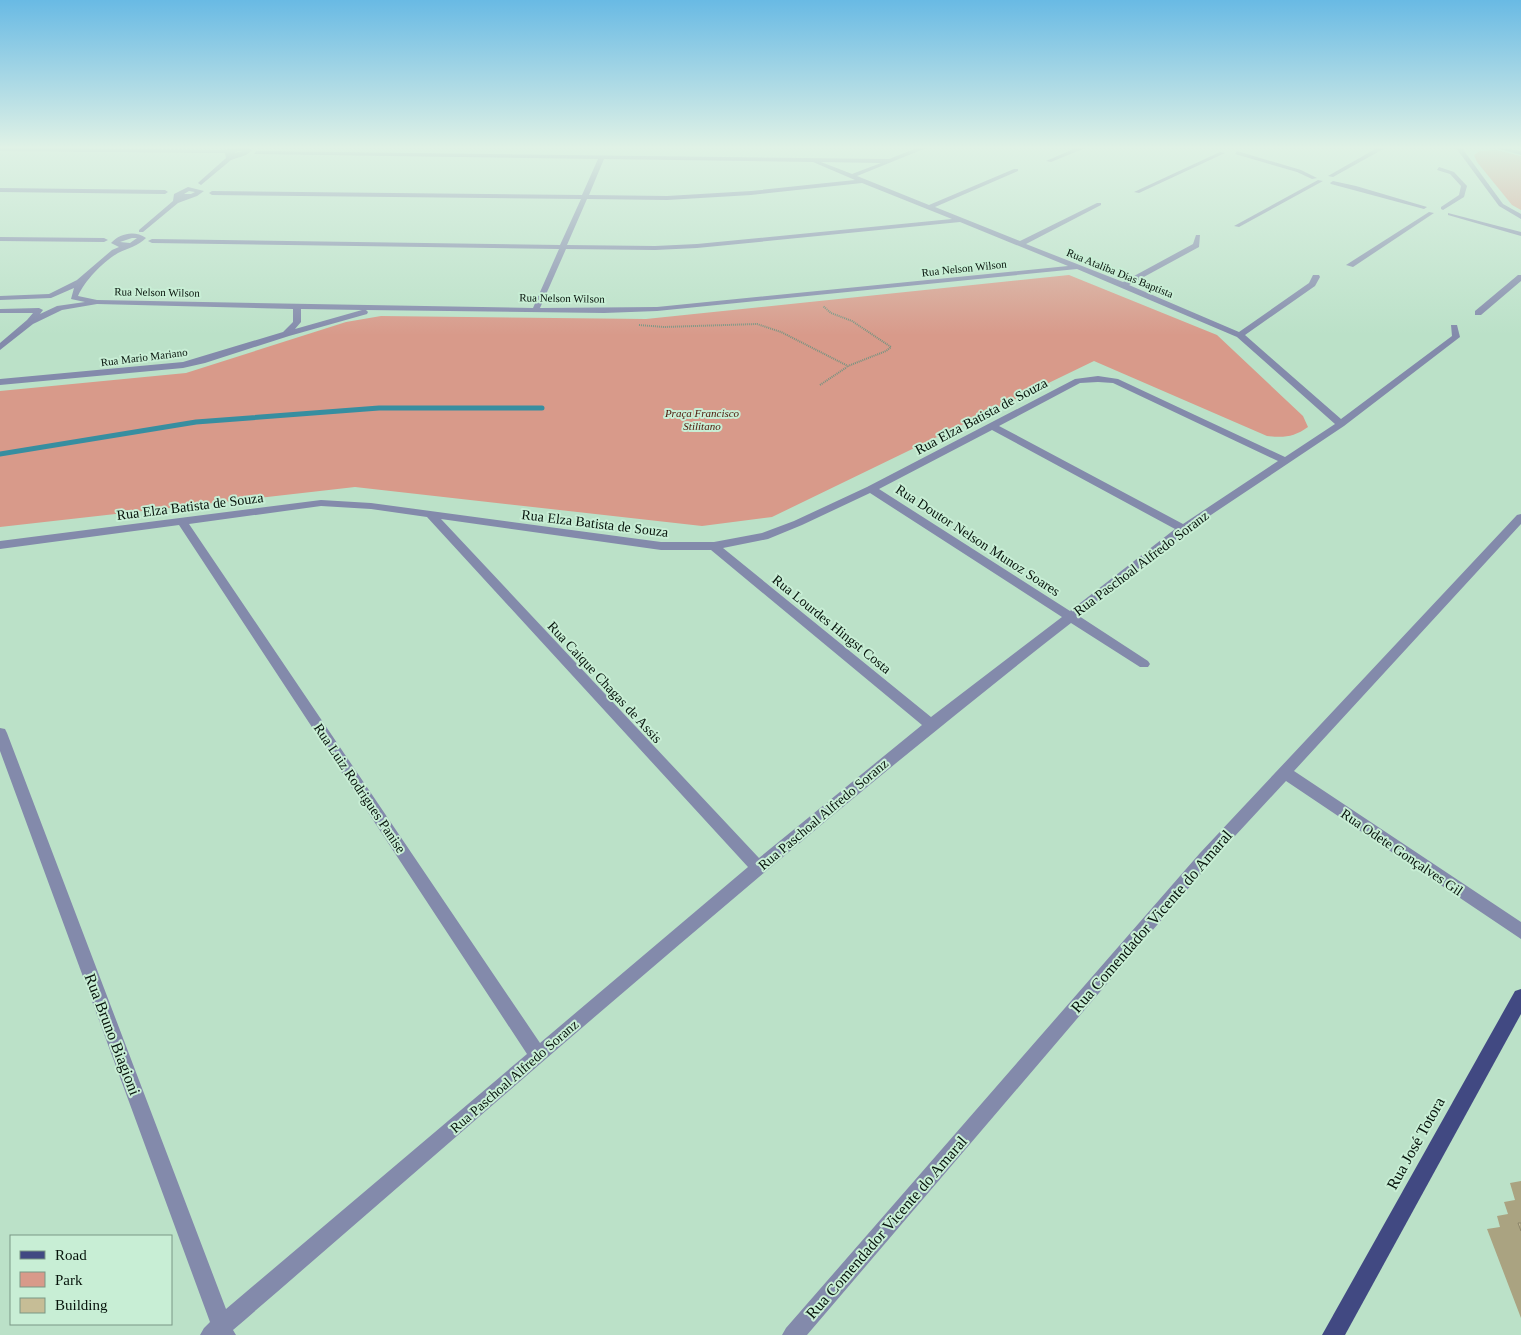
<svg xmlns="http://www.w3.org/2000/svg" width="1521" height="1335" font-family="Georgia,serif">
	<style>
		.green { fill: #d89a8a }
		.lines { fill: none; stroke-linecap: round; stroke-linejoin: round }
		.stream { stroke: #378ea0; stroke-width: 5 }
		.path { stroke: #779381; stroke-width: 2; stroke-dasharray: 1 1; stroke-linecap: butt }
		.minor { fill: #838aab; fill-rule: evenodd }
		.major { fill: #414982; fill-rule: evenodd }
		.wall { fill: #aaa381 }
		.building { fill: #c6bd96; stroke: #8b8469 }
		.labels { text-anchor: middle; stroke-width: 4; stroke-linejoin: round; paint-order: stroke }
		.far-street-label { font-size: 11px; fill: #07140c; stroke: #c8eed5 }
		.far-park-label { font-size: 11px; font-style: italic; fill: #4c1608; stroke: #c8eed5 }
		.street-label { font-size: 14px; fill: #07140c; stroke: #c8eed5 }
		.near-street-label { font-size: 16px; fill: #07140c; stroke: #c8eed5 }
	</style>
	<rect width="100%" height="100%" fill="#bbe1c8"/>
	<g class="green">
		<polygon points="1496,150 1521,156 1521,210 1512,205 1477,162 1474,155 1480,151"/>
		<path d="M 1069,275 L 1217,335 L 1303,416 L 1308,427 C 1294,437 1284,438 1267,436 L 1094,361 L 772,517 L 702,526 L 355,487 L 0,527 L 0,391 L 186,373 L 346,322 L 381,316 L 646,319 Z"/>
	</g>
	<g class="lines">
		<polyline class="stream" points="0,454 196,422 379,408 542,408"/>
		<g class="path">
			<polyline points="639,325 664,327 757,324 781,332 848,366 886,351 891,347 852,321 831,313 823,306"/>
			<polyline points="820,385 847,367"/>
		</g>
		<g class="minor">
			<path d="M 0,148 L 220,150 L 248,148 L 252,150 L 246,155 L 231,160 L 201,185 L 198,183 L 199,182 L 226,158 L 225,153 L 0,151 ZM 238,151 L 244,151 L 234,153 Z"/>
			<path d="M 917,148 L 926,148 L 857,176 L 929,205 L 1014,169 L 1018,169 L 1018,171 L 935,207 L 1020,241 L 1097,203 L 1101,203 L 1101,205 L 1026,244 L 1123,282 L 1193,244 L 1196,235 L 1200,235 L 1199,247 L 1129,285 L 1239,332 L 1309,283 L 1313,275 L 1319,275 L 1320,277 L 1315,286 L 1245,335 L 1341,419 L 1452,336 L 1451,325 L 1457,325 L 1460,337 L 1344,426 L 1187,531 L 1079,616 L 1148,661 L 1150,664 L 1148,667 L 1140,667 L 1071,623 C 783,848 510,1091 233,1330 L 236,1335 L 200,1335 L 204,1328 L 210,1322 L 0,751 L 0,728 L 5,729 L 7,733 L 226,1309 L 527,1054 L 179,525 L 0,549 L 0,541 L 321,500 L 371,503 L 661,542 L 714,542 L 762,533 L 794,521 L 867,487 L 1075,379 L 1098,376 L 1118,379 L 1285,457 L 1335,424 L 1237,337 L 1077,269 L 657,311 L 604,313 L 366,310 L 368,312 L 367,314 L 289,336 L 205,363 L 183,368 L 0,385 L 0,379 L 183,362 L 283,332 L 293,322 L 293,309 L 97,304 L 62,310 L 33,324 L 0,350 L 0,343 L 27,320 L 33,313 L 0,313 L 0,309 L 39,308 L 43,310 L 40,314 L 57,306 L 85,302 L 71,299 L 74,288 L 51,298 L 0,300 L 0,296 L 49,294 L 77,280 L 112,250 L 119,247 L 111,243 C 120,233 135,230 146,238 C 138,246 128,248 118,253 C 103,262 85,280 78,296 L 97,300 L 533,308 L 559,249 L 152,243 L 148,241 L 152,239 L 560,245 L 581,199 L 212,195 L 209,193 L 212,191 L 582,195 L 598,159 L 254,154 L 256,151 L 889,159 ZM 604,159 L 813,162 L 855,180 L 751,191 L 667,196 L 589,195 ZM 821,162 L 881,163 L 852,174 ZM 862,183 L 952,219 L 697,244 L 655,246 L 567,245 L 587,199 L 667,200 L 751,195 ZM 960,222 L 1068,266 L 657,307 L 540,308 L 566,249 L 655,250 L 697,248 ZM 132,238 L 137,238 L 130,243 L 120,242 ZM 301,309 L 362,310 L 295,329 L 301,322 ZM 1098,382 L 1113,383 L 1278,461 L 1183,524 L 999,426 L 1080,383 ZM 992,430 L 1175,529 L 1070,611 L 879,489 ZM 870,493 L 1062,617 L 931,717 L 723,548 L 768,539 L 802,525 ZM 321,506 L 371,509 L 427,517 L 748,867 L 540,1043 L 189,524 ZM 441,519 L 661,550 L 711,550 L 922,725 L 759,858 Z"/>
			<polygon points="1076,148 1085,148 1051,162 1046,161"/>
			<polygon points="1377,148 1385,148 1333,177 1328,176"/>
			<polygon points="1456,148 1462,148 1503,204 1521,214 1521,219 1499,206"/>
			<polygon points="1498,148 1521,151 1521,155 1499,149"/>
			<polygon points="1237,151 1301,170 1317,178 1312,179 1297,172 1235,154"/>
			<polygon points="1220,152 1225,153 1139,193 1134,192"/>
			<polygon points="1439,167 1454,172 1467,186 1464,197 1443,210 1441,209 1441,207 1459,195 1461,186 1450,174 1437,170"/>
			<polygon points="1318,180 1323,181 1239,227 1234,226"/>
			<polygon points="1333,181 1356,186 1427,207 1424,209 1331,184 1330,183"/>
			<path d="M 188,187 L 204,191 L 197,196 L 178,203 L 143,232 L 139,232 L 139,230 L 173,201 L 174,194 ZM 189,191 L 195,192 L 191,194 L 184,194 Z"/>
			<polygon points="0,188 165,190 168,192 165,194 0,192"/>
			<polygon points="1429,212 1434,213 1353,267 1346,265"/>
			<polygon points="1448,213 1521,232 1521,236 1448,215"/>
			<polygon points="0,237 104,238 108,240 104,242 0,241"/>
			<polygon points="1518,275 1521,275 1521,281 1481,315 1475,315 1475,311"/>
			<polygon points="1521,514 1521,524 1294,771 1521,922 1521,939 1286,781 1210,863 807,1335 782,1335 786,1328 1200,853 1517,515"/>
		</g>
		<polygon class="major" points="1521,989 1521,1014 1345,1335 1322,1335 1515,991"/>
	</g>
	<polygon class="wall" points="1521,1181 1521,1318 1487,1229 1500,1227 1497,1216 1508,1214 1504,1202 1515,1200 1510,1183"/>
	<polygon class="building" points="1518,1223 1521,1223 1521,1231"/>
	<linearGradient id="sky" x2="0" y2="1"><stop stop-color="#69bae4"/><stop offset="0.44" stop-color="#e0f2e6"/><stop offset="1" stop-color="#e0f2e6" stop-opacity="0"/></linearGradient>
	<rect width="1521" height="335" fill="url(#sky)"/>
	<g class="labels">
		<g class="far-street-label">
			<text transform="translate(964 268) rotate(-6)" y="4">Rua Nelson Wilson</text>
			<text transform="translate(1120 273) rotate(22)" y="4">Rua Ataliba Dias Baptista</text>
			<text transform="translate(157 292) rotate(1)" y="4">Rua Nelson Wilson</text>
			<text transform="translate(562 298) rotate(1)" y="4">Rua Nelson Wilson</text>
			<text transform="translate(144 357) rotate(-7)" y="4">Rua Mario Mariano</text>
		</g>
		<g class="far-park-label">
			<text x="702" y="417">Praça Francisco<tspan x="702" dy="13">Stilitano</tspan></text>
		</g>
		<g class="street-label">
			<text transform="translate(981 416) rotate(-28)" y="5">Rua Elza Batista de Souza</text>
			<text transform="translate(190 506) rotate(-7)" y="5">Rua Elza Batista de Souza</text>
			<text transform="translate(595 523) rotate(7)" y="5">Rua Elza Batista de Souza</text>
			<text transform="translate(978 540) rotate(33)" y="5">Rua Doutor Nelson Munoz Soares</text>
			<text transform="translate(1141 563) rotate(-37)" y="5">Rua Paschoal Alfredo Soranz</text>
			<text transform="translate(832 624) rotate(39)" y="5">Rua Lourdes Hingst Costa</text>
			<text transform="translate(605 682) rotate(47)" y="5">Rua Caique Chagas de Assis</text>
			<text transform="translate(360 788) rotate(56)" y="5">Rua Luiz Rodrigues Panise</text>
			<text transform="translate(823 814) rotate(-40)" y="5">Rua Paschoal Alfredo Soranz</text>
			<text transform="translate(1402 852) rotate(34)" y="5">Rua Odete Gonçalves Gil</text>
			<text transform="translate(514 1076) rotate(-41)" y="5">Rua Paschoal Alfredo Soranz</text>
		</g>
		<g class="near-street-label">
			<text transform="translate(1151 921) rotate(-49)" y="6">Rua Comendador Vicente do Amaral</text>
			<text transform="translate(113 1034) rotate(69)" y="6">Rua Bruno Biagioni</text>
			<text transform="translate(1415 1143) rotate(-61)" y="6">Rua José Totora</text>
			<text transform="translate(886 1227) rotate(-49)" y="6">Rua Comendador Vicente do Amaral</text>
		</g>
	</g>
	<rect x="10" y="1235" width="162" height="90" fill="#c8eed5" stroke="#7b9785"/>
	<rect x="20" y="1251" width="25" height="8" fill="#414982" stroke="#7b9785"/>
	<text x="55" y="1260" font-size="15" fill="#07140c">Road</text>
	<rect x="20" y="1272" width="25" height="15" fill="#d89a8a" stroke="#7b9785"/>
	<text x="55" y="1285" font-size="15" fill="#07140c">Park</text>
	<rect x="20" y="1298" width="25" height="15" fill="#c6bd96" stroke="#7b9785"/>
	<text x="55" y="1310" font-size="15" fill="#07140c">Building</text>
</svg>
